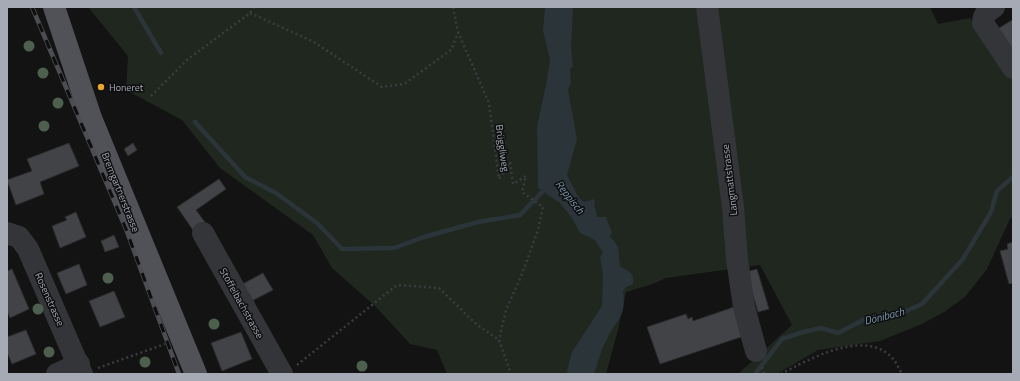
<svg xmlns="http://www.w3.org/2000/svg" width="1020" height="381" font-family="'Titillium Web',sans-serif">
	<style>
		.green { fill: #1f271f }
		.water { fill: #2b3439 }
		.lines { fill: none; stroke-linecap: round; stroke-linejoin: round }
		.stream { stroke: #2b3439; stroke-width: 4.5 }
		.building { fill: #424347; stroke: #2d2d30 }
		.path { stroke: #3a3c40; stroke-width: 2.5; stroke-dasharray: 2 3; stroke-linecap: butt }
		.minor { stroke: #343539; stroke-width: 22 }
		.major { stroke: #505258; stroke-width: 22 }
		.rail-casing { stroke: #4b4d52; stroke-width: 4.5 }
		.rail { stroke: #0e0e0f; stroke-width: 3; stroke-dasharray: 9; stroke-linecap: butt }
		.tree { fill: #4d5f4d }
		.poi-dot { fill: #eaa335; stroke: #0e0e0f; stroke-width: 1.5 }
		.labels { text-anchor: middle; stroke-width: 3; stroke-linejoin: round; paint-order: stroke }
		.poi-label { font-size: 10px; fill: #a5aab4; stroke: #0e0e0f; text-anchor: start }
		.street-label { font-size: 10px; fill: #a5aab4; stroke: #0e0e0f }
		.water-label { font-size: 11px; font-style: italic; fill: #7c9aae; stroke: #0e0e0f }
	</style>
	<rect width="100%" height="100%" fill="#131314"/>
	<polygon class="green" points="88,7 930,7 938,24 970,18 1013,80 1013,216 1010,219 987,269 965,297 944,312 922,324 880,341 818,350 777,374 738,374 792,325 760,265 666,278 653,284 626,292 618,330 606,374 447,374 437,350 410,344 376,307 332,268 313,235 220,168 182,120 126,90 128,56"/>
	<path class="water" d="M 545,7 L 573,7 L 571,48 L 573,66 L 570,69 L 571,83 L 568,90 L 577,139 L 567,175 C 573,185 575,195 584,202 L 593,199 L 595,201 L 594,207 L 596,210 L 597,217 L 606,217 L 612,232 L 610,237 C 621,246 618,253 620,266 C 629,272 635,273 633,284 L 626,287 L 623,291 C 627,318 616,318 607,339 C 601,350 598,362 594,374 L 568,374 L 567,371 L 572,352 L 602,306 L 603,273 L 600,257 L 603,253 L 595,240 L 580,233 L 572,218 L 560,203 L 538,188 L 537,127 L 547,80 L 550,59 L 543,31 Z"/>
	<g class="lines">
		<g class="stream">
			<polyline points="134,7 161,53"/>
			<polyline points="195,122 245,177 276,193 317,223 342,249 394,248 424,237 478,222 520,215 546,188"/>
			<polyline points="755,374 782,339 803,332 821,328 838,333 867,318 897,315 922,304 963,259 991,212 997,191 1013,177"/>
		</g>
	</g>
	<g class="building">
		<polygon points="1012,20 1013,20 1013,54 996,30"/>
		<polygon points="69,143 79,166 40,182 44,194 16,205 7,180 32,171 27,159"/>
		<polygon points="133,143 137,150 128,156 124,149"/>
		<polygon points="219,179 226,189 196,210 207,225 195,233 177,207"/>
		<polygon points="76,212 86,237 60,248 52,226 67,220 65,217"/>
		<polygon points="114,235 119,247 105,252 101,241"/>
		<polygon points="1013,242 1013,283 1009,284 1000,251 1008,249 1007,244"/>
		<polygon points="79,264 87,285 66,294 57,273"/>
		<polygon points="12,269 29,309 10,318 7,311 7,271"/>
		<polygon points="757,269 769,309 758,312 746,272"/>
		<polygon points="263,273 273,290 246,304 237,287"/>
		<polygon points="114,291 125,317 100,327 89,301"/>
		<polygon points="734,307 744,336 660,364 647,327 686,314 688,319 692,317 693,321"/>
		<polygon points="26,330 36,354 12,364 7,352 7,337"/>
		<polygon points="241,332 252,359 222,371 211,343"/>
	</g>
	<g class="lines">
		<g class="path">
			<polyline points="453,7 458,32 489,103 499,179 510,162 513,184 526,176 522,192 543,207 538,230 522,274 506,310 499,340"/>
			<polyline points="250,13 314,42 382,87 404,84 451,50 458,33"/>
			<polyline points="151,96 187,60 250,13 254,7"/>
			<polyline points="297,365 397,285 439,288 476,324 499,340 511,374"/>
			<polyline points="762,367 764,374"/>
			<polyline points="98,368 165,344"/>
			<path d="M 781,374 C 807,360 860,331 888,354 C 895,359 898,367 902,374"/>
		</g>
		<g class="minor">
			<polyline points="707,7 733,207 737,259 744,307 756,351"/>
			<path d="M 994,7 C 988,11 983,14 983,23 L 1013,68"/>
			<polyline points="7,233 19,237 28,249 82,374"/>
			<polyline points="203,233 282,374"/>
			<polyline points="57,374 79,364"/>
		</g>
		<polyline class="major" points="54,7 91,118 196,374"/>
		<g class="rail-casing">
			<polyline id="rail" points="32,7 126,229 179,374"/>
		</g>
		<use href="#rail" class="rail"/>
	</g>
	<g class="tree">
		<circle cx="29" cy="46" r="5.5"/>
		<circle cx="43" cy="73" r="5.5"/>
		<circle cx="58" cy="103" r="5.5"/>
		<circle cx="44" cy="126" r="5.5"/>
		<circle cx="108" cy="278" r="5.5"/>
		<circle cx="38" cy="309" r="5.5"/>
		<circle cx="214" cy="324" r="5.5"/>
		<circle cx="49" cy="352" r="5.5"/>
		<circle cx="145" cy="362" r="5.5"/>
		<circle cx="362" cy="366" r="5.5"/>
	</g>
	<circle class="poi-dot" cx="101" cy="87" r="4"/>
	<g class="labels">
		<g class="poi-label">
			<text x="109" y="91">Honeret</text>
		</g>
		<g class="street-label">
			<text transform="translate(503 148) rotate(82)" y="4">Brüggliweg</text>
			<text transform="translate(729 180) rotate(-97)" y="4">Langmattstrasse</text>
			<text transform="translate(121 192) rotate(68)" y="4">Bremgartnerstrasse</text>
			<text transform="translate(50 299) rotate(66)" y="4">Rosenstrasse</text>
			<text transform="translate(242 303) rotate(61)" y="4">Stoffelbachstrasse</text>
		</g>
		<g class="water-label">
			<text transform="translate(570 197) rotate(52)" y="4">Reppisch</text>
			<text transform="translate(884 316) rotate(-14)" y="4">Dönibach</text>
		</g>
	</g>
	<rect width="1020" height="381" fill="none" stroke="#a5aab4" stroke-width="16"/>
</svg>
